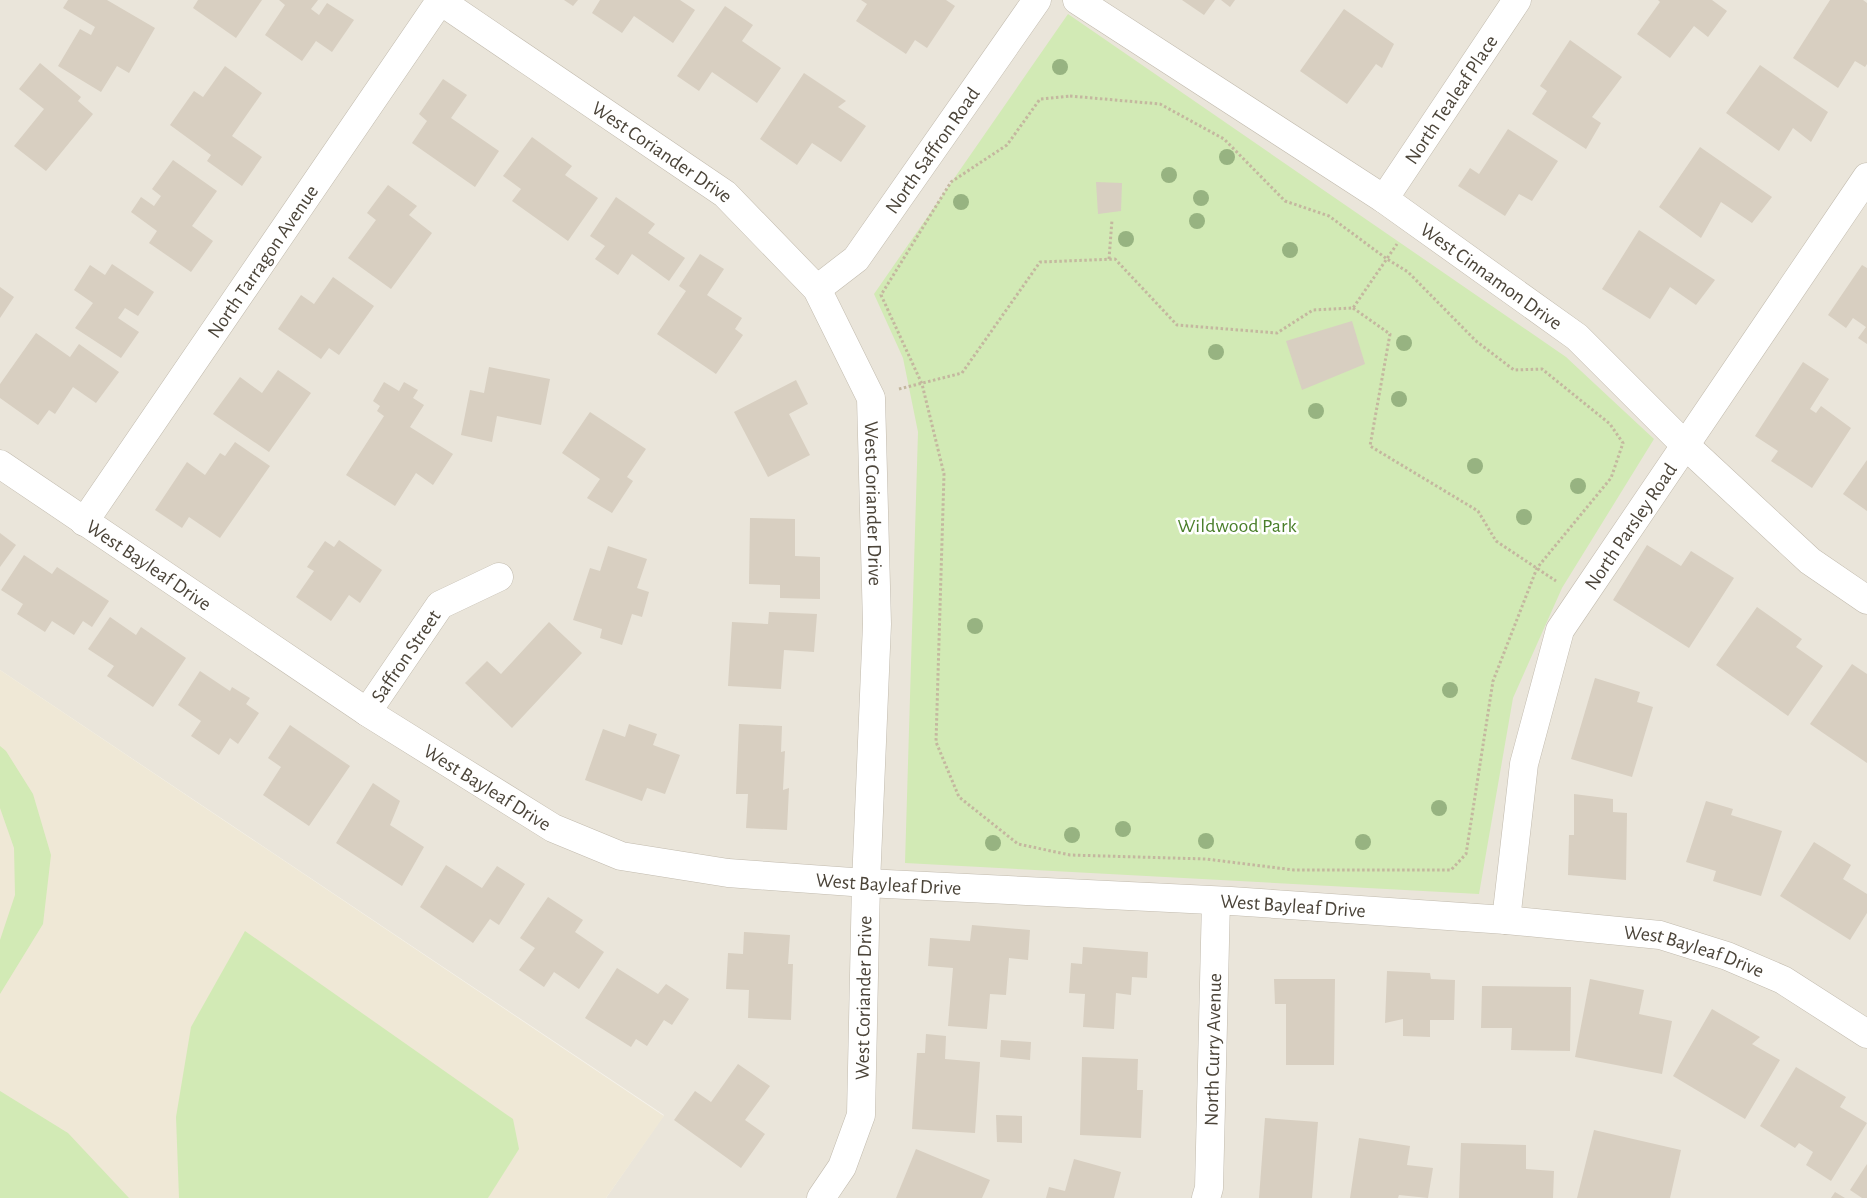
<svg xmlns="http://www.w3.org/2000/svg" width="1867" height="1198" font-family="'Alegreya Sans',sans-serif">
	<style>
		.residential { fill: #eae5da }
		.education { fill: #efe8d6 }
		.green { fill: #d2eab5 }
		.building { fill: #d8cfc1 }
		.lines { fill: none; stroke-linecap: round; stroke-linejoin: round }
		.minor-casing { stroke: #c2bbae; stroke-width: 29 }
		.path { stroke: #c4b79f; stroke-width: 3; stroke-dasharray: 2.5 2.5; stroke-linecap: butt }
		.minor { stroke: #fff; stroke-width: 28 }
		.tree { fill: #97b381 }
		.labels { text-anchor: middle; stroke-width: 5; stroke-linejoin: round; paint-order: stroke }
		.street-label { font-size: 20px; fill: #4b4439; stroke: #fff }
		.park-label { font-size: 20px; fill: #4a7f2a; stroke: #fff }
	</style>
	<rect width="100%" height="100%" fill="#f6f3ec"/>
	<polygon class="residential" points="0,0 1867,0 1867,1198 606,1198 664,1115 0,670"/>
	<polygon class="education" points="0,670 664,1116 606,1198 0,1198"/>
	<g class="green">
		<polygon points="1068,14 1566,357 1654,439 1562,588 1513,698 1479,894 905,863 918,432 903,358 874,294"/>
		<polygon points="0,746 6,751 33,794 51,855 43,924 0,994 0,940 15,895 14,848 0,808"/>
		<polygon points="245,931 513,1119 519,1149 488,1198 179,1198 176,1117 191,1027"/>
		<polygon points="0,1091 68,1133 129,1198 0,1198"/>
	</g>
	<g class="building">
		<polygon points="68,0 107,0 155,28 129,73 117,66 101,92 58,66 80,29 91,35 95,27 63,8"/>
		<polygon points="198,0 262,0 236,38 193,8"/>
		<polygon points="279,0 318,0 311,9 319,15 327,3 354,20 332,52 316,41 302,61 265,35 285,5"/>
		<polygon points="564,0 578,0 573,6"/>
		<polygon points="600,0 680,0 695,10 673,43 634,16 622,33 592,13"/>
		<polygon points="861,0 946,0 955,6 927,48 915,40 906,54 856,21 867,4"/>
		<polygon points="1182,0 1215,0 1204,15"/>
		<polygon points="1221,0 1235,0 1230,7"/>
		<polygon points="1658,0 1712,0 1727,11 1708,37 1694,26 1670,58 1637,34 1660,2"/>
		<polygon points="1830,0 1863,0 1867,3 1867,64 1865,67 1855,61 1838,88 1793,58"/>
		<polygon points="725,6 753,25 742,41 781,68 757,103 712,72 699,91 677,76"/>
		<polygon points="1344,9 1394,44 1382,68 1376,64 1347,104 1300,71"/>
		<polygon points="1570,40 1622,77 1592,117 1601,123 1586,149 1532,114 1547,91 1540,86"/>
		<polygon points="40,63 81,97 78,101 93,114 46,171 14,146 44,109 19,89"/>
		<polygon points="1760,65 1828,112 1811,142 1793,128 1779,151 1726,113"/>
		<polygon points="225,66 262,93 232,136 262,157 242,186 207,161 211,155 170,125 194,91 203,97"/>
		<polygon points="804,73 846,101 838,107 866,126 841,162 812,143 797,165 760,139"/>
		<polygon points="443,79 467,95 451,118 499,151 475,187 412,143 427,121 419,114"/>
		<polygon points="1508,129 1558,161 1532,201 1519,194 1505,216 1458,186 1470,168 1479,174"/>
		<polygon points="532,137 572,166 565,175 598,198 568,241 512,201 521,189 503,176"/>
		<polygon points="1700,147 1772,197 1752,223 1721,202 1701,238 1659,207"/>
		<polygon points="173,160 217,191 192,226 213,241 191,272 149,243 157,231 131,212 141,197 154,206 161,196 152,189"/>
		<polygon points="1096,182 1122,183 1121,211 1098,214"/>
		<polygon points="388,185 417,206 409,215 432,233 391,289 348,258 376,220 367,213"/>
		<polygon points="616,197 655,224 648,233 685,258 669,281 632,254 618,275 595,259 605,246 590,236"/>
		<polygon points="1639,230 1715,280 1696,305 1670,287 1650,319 1602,289"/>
		<polygon points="700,254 724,269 707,295 742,318 735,329 743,335 716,374 657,334 686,291 679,286"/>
		<polygon points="112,264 154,292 138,316 125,308 118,318 139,332 121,358 75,328 93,303 74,290 90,265 105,275"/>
		<polygon points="1862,265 1867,268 1867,344 1858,338 1866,327 1853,318 1846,328 1828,315"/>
		<polygon points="333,277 374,306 339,355 329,348 321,359 278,329 301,295 314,304"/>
		<polygon points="0,287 14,297 0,318"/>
		<polygon points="1352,321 1365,364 1302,390 1286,341"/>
		<polygon points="36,333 70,357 79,344 119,372 96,403 73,387 55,414 49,410 38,425 0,398 0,384"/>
		<polygon points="1803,362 1829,379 1810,409 1816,413 1821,406 1851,428 1812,488 1771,461 1778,451 1755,436"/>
		<polygon points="489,367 550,379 541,425 497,416 492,442 461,435 470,390 484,393"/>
		<polygon points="278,370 311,393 269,452 213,414 240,377 262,393"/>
		<polygon points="796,380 808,404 789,414 810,455 768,477 734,412"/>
		<polygon points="384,382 399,391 404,382 418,390 413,398 424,405 410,427 453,454 433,485 416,473 395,506 346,475 384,416 377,411 380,406 373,401"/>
		<polygon points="590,412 646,449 627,477 633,481 612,513 587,498 600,479 562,453"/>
		<polygon points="235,442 270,466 220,538 189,517 182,528 155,510 187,462 205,475 220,453 225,456"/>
		<polygon points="1867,460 1867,511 1843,494"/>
		<polygon points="750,518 795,519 795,556 820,557 820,599 780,598 780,585 749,584"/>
		<polygon points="0,533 16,545 0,567"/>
		<polygon points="339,540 382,570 360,603 349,595 331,621 296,597 314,571 307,567 325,541 334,547"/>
		<polygon points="1647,545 1681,566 1691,551 1734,578 1689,648 1613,600"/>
		<polygon points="608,546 647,559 637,588 649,592 642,617 632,614 622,645 600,638 602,629 573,620 590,568 600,571"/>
		<polygon points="24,555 52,574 57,567 109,601 92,627 83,621 74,635 52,621 45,632 17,614 23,604 1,590"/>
		<polygon points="1757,607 1802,639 1796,647 1823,666 1788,716 1716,665"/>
		<polygon points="769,612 817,614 814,652 784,650 781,689 728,686 732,622 768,624"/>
		<polygon points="110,617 136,635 141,627 186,658 153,707 107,676 114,666 88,649"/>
		<polygon points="549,622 582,653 512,728 465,683 487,661 501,674"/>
		<polygon points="1852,664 1867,674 1867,763 1810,724"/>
		<polygon points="200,671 230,691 232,687 250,698 246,704 259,713 238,744 230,738 219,755 191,736 201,721 178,705"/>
		<polygon points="1595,678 1640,692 1637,702 1653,707 1632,777 1571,759"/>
		<polygon points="629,724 657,734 653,745 680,755 665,794 647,788 642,801 585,780 603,729 625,737"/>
		<polygon points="739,724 782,726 781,752 785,751 783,790 789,788 787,830 746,828 748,794 736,794"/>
		<polygon points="290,725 350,766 309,826 263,795 281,767 268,758"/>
		<polygon points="373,783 400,801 390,825 424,847 402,886 336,843"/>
		<polygon points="1574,794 1613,799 1613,812 1627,813 1626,880 1568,875 1569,835 1574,835"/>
		<polygon points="1706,801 1733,809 1731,815 1782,831 1761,896 1713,881 1716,871 1686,862"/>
		<polygon points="1814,842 1851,865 1843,879 1867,894 1867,913 1850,940 1780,896"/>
		<polygon points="446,865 482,888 497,866 525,884 499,925 490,919 473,943 420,907"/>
		<polygon points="548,897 583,920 575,932 604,952 579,989 554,972 544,987 519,970 535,948 520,938"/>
		<polygon points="972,925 1030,930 1028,960 1009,958 1006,995 990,994 987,1029 948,1026 953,968 928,966 930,938 970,941"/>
		<polygon points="744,932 790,935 788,964 793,964 791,1020 748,1018 749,990 726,989 728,953 743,954"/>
		<polygon points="1083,947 1148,952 1147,978 1132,977 1131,995 1116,993 1114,1029 1083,1027 1085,994 1069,993 1071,963 1082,964"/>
		<polygon points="617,968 658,994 666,984 689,999 672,1025 664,1020 647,1046 636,1039 631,1047 585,1018"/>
		<polygon points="1387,971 1430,973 1431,979 1455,980 1454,1020 1430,1020 1430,1037 1403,1036 1403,1019 1385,1023"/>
		<polygon points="1274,979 1335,979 1334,1065 1286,1065 1286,1004 1275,1004"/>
		<polygon points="1590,979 1644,990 1639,1014 1672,1021 1662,1074 1575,1057"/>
		<polygon points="1482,986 1571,987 1570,1051 1511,1050 1512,1028 1481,1028"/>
		<polygon points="1712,1009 1760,1037 1752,1044 1780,1060 1745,1119 1673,1076"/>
		<polygon points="926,1034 946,1036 945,1059 980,1062 975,1133 912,1129 917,1053 925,1053"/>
		<polygon points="1001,1040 1031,1042 1030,1060 1000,1057"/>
		<polygon points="1082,1057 1138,1059 1137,1090 1143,1090 1141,1138 1080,1135"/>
		<polygon points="738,1064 770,1086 745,1120 765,1134 741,1168 674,1120 695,1091 711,1102"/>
		<polygon points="1796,1067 1846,1097 1840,1107 1867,1123 1831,1181 1806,1165 1813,1152 1799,1143 1795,1148 1760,1126"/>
		<polygon points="996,1115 1022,1116 1022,1143 997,1142"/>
		<polygon points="1265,1118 1318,1122 1312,1198 1259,1198"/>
		<polygon points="1594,1130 1681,1150 1670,1198 1577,1198"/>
		<polygon points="1359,1138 1410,1146 1407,1165 1433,1168 1428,1198 1399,1195 1398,1198 1350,1198"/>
		<polygon points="1461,1143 1526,1145 1526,1169 1554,1171 1553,1198 1459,1198"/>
		<polygon points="916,1149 990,1180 982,1198 896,1198"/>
		<polygon points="1074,1159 1121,1172 1114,1198 1046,1198 1049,1187 1065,1191"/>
		<polygon points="1867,1164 1867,1198 1862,1198 1850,1190"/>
		<polygon points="1835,1192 1845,1198 1831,1198"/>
	</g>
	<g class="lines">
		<g class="minor-casing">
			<g id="minor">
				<path id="s1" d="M 439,0 L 725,194 L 817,289 L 871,398 L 877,624 L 866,883 L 861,1115 L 842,1167 L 821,1198"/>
				<path id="s2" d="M 1077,0 L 1384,199 L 1577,337 L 1685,445 L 1810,561 L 1867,600"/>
				<path id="s3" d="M 1384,199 L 1517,0"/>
				<path id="s4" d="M 817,289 L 856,259 L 1037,0"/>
				<path id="s5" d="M 0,464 L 367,712 L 553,828 L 621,856 L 728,873 L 866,883 L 1231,901 L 1506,920 L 1660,935 L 1727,956 L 1783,980 L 1867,1034"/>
				<path id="s6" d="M 84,522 L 440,1"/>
				<path id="s7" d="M 367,712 L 440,605 L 499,577"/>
				<path id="s8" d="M 1506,920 L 1524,764 L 1560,630 L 1867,177"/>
				<path id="s9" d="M 1206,1198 L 1209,1188 L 1216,901"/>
			</g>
		</g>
		<g class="path">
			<polygon points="1070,96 1160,104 1224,139 1285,201 1329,216 1387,259 1408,272 1476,341 1514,370 1542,369 1610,424 1623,443 1611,478 1537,568 1493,681 1466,854 1451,870 1294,870 1206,859 1070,855 1018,844 959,797 936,742 944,474 922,384 881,295 951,182 1007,145 1040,99"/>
			<polyline points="1109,259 1112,220"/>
			<polyline points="1353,308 1390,334 1370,446 1478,511 1496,541 1556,581"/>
			<polyline points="899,389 962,373 1040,262 1115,259 1177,325 1277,333 1313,310 1353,308 1397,244"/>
		</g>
		<use href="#minor" class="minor"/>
	</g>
	<g class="tree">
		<circle cx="1060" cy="67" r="8"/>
		<circle cx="1227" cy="157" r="8"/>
		<circle cx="1169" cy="175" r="8"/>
		<circle cx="1201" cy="198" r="8"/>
		<circle cx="961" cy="202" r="8"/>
		<circle cx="1197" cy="221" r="8"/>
		<circle cx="1126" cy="239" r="8"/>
		<circle cx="1290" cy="250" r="8"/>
		<circle cx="1404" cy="343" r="8"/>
		<circle cx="1216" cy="352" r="8"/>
		<circle cx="1399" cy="399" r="8"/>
		<circle cx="1316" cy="411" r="8"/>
		<circle cx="1475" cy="466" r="8"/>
		<circle cx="1578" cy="486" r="8"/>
		<circle cx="1524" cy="517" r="8"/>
		<circle cx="975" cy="626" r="8"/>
		<circle cx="1450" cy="690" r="8"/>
		<circle cx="1439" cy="808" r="8"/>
		<circle cx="1123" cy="829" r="8"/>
		<circle cx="1072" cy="835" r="8"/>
		<circle cx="1206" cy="841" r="8"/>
		<circle cx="1363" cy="842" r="8"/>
		<circle cx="993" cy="843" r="8"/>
	</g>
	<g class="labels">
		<g class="street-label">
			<text dy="7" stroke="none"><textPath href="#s3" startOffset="120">North Tealeaf Place</textPath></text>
			<text dy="7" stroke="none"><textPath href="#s4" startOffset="182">North Saffron Road</textPath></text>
			<text dy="7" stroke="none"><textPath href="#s1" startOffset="270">West Coriander Drive</textPath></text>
			<text dy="7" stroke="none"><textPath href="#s6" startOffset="316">North Tarragon Avenue</textPath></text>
			<text dy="7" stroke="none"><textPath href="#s2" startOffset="498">West Cinnamon Drive</textPath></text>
			<text dy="7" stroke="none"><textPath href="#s1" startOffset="705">West Coriander Drive</textPath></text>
			<text dy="7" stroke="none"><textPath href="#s8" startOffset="421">North Parsley Road</textPath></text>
			<text dy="7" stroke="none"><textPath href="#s5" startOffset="180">West Bayleaf Drive</textPath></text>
			<text dy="7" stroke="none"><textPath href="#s7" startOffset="68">Saffron Street</textPath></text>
			<text dy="7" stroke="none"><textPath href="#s5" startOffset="585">West Bayleaf Drive</textPath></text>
			<text dy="7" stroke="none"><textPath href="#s5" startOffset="1005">West Bayleaf Drive</textPath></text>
			<text dy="7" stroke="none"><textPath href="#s5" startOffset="1410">West Bayleaf Drive</textPath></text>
			<text dy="7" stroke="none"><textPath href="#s5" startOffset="1815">West Bayleaf Drive</textPath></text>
			<text transform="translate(863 998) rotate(-89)" y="7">West Coriander Drive</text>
			<text dy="7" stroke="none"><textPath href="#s9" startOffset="149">North Curry Avenue</textPath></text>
		</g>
		<g class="park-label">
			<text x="1237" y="532">Wildwood Park</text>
		</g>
	</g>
</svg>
